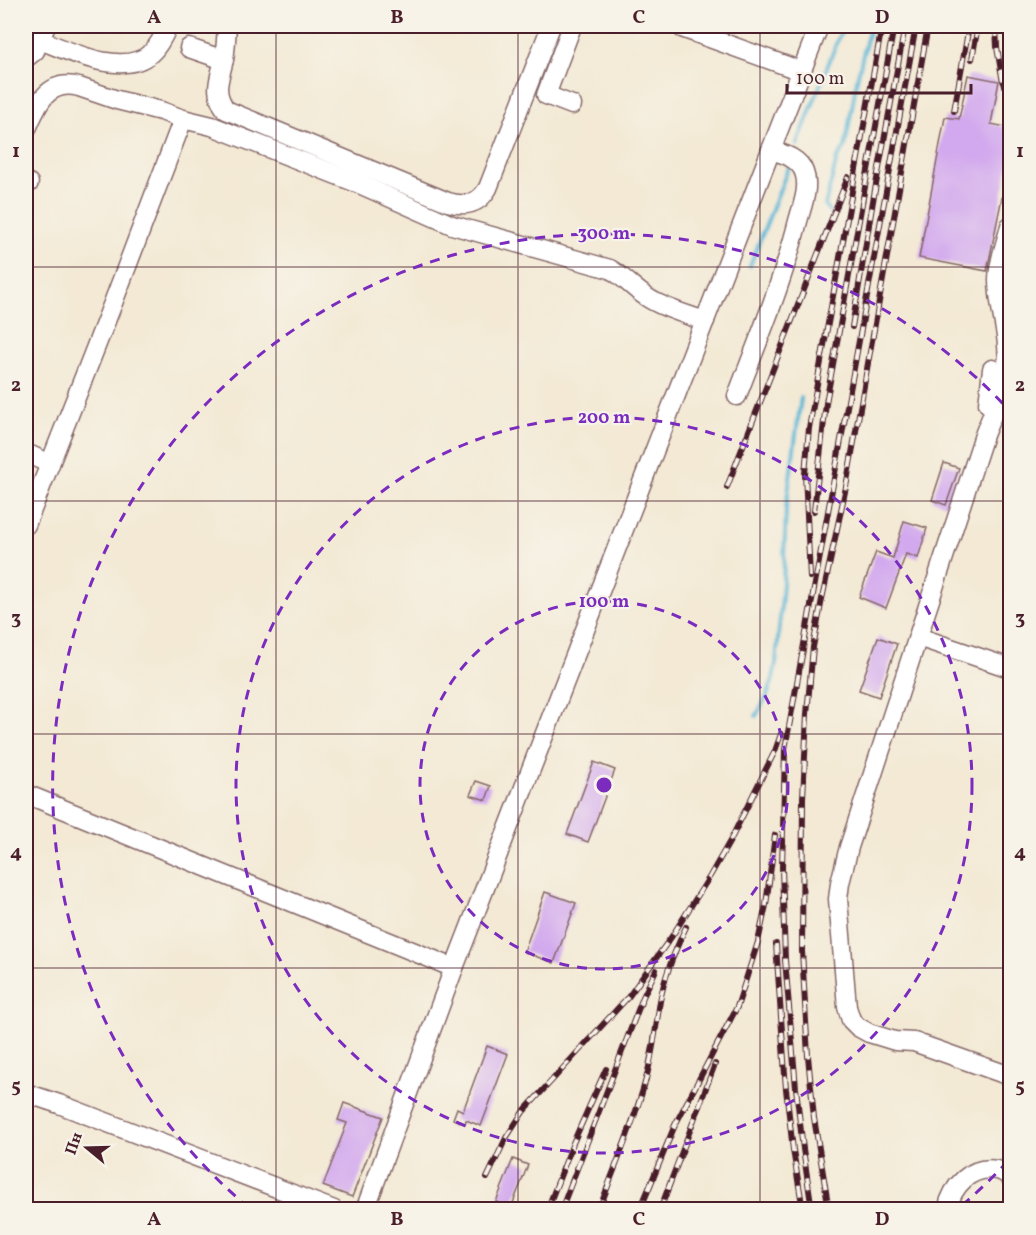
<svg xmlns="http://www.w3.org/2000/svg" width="1036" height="1235" font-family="Vollkorn,serif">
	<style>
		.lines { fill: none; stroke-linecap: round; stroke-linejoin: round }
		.stream { stroke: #56b5d5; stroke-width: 4 }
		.building { fill: #d2a8ee }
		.minor-casing { stroke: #856666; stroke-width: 21 }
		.minor { stroke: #fff; stroke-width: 18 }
		.rail-casing { stroke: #4a1f2b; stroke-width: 6 }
		.rail { stroke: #f7f3e8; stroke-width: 4; stroke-dasharray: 11; stroke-linecap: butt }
		.grid { fill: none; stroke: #4a1f2b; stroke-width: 1.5; stroke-opacity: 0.55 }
		.ring { fill: none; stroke: #7b2cbf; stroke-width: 3; stroke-dasharray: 10 8 }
		.centre { fill: #7b2cbf; stroke: #f7f3e8; stroke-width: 3 }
		.ring-label { font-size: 18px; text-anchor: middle; font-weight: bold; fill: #7b2cbf; stroke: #f7f3e8; stroke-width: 4.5; stroke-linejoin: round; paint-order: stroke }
		.neatline { fill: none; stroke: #4a1f2b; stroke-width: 2 }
		.grid-label { font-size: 20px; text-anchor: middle; font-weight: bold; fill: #4a1f2b }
	</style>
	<rect width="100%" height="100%" fill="#f7f3e8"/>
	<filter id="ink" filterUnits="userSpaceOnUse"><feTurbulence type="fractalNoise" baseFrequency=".0167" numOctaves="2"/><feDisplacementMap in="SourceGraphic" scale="12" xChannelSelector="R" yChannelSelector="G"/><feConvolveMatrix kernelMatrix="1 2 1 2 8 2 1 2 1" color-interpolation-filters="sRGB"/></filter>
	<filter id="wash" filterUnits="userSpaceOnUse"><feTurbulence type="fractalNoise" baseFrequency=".008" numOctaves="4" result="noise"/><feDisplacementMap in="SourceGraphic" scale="24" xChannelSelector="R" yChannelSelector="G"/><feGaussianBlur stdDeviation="1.35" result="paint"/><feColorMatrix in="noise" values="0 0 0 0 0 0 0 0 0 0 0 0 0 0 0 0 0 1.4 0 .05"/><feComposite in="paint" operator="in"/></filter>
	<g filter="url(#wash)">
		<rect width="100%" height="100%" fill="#f3e9d4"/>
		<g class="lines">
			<g class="stream">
				<polyline points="797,145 843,26"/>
				<polyline points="829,211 825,205 837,159 845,147 857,79 870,26"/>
				<polyline points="750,266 789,166"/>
				<polyline points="756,716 767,696 773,679 776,663 783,584 786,507 801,398"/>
			</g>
		</g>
		<g id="blocks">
			<g class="building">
				<polygon points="968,75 999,81 991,124 1011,128 1011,153 987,271 919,258 945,117 959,119"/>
				<polygon points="944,463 959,468 946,505 932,500"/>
				<polygon points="904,521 927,528 918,558 906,554 886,608 859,597 876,552 893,558"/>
				<polygon points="878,637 897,644 879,697 859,690"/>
				<polygon points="594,762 615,770 588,842 567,834"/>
				<polygon points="476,781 491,786 486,800 470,795"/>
				<polygon points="545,892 576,903 554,963 524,952"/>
				<polygon points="487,1046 508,1054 481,1126 466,1120 465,1124 453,1119 457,1108 463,1111"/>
				<polygon points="344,1103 383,1117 352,1197 323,1186 347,1123 338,1120"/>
				<polygon points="513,1159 528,1165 511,1208 496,1202"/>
			</g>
		</g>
	</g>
	<g filter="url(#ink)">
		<use href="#blocks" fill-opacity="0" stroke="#856666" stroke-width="1.5"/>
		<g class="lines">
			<g class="minor-casing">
				<g id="minor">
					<path d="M 227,26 C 226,37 226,48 224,59 C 220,79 212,91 226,110 L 448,202 C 465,207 479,204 488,188 L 551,26"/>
					<polyline points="572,26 546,95 572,105"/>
					<polyline points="681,26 682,28 801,71"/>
					<path d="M 40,40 C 69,51 123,78 151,53 C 159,46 164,35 168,26"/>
					<polyline points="189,48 224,60"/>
					<polyline points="26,58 35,51 46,26"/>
					<path d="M 26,131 C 36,107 47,78 79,87 L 117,100 L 161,111 L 183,119 L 212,126 L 357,183 L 452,225 L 610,269 C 624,277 634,289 648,298 C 665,309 686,314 705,321"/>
					<polyline points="26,182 29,183"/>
					<path d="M 1010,226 C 1006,243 998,262 998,280 C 998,308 1010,336 1007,364 C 1005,389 993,412 984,435 L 849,847 L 840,883 L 838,899 L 847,1007 L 851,1020 L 858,1027 L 869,1033 L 895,1041 L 914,1042 L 1010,1076"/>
					<path d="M 737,396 C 759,338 783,281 798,221 C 802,206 810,187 804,172 C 799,158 783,154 771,150"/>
					<polyline points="988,404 992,369"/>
					<polyline points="26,453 50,464"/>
					<polyline points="26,525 113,303 183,119"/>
					<polyline points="918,637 1010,668"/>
					<polyline points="26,794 454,968"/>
					<polyline points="26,1093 59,1104 334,1210"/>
					<polyline points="365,1210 454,968 819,26"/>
					<path d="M 947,1210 C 952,1186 971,1165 997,1170 C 1002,1171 1006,1174 1010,1176"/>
				</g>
			</g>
			<use href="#minor" class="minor"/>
			<g class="rail-casing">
				<g id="rail">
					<polyline points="996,26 997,47 1002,77 1010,100"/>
					<polyline points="972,59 978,26"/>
					<polyline points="954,111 969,26"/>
					<polyline points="852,327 873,201 905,26"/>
					<polyline points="727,487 848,177"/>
					<polyline points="814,511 826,403 894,26"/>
					<polyline points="810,577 805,474 809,428 882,26"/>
					<polyline points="776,944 786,1089 793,1150 803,1210"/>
					<polyline points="487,1178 506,1138 523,1112 629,996 672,936 710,876 730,841 775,751 781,734"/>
					<polyline points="547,1210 573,1143 606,1069"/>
					<polyline points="561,1210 643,997 656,970"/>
					<path d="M 599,1210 C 615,1166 634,1123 646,1079 C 653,1053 656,1027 660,1001 C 665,975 675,950 686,927"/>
					<polyline points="640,1210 675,1125 737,1007 758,942 766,905 775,835"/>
					<polyline points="660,1210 715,1064"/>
					<polyline points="812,1210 803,1149 796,1088 785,960 782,868 785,749 916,26"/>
					<polyline points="829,1210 814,1118 808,1056 802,951 803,798 807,714 813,647 822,599 846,487 928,26"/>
				</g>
			</g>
			<use href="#rail" class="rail"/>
		</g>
	</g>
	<path class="grid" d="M 276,26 L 276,1210M 518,26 L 518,1210M 760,26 L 760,1210M 26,267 L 1010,267M 26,501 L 1010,501M 26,734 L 1010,734M 26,968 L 1010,968"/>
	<g class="ring">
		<circle cx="604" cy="785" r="184"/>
		<circle cx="604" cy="785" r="368"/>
		<path d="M1008 1161A552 552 0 0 1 959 1208M249 1208A552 552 0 1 1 1008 409"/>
	</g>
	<circle cx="604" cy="785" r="9" class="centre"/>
	<g class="ring-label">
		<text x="604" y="239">300 m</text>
		<text x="604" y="423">200 m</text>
		<text x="604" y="607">100 m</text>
	</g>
	<rect width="1036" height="1235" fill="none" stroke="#f7f3e8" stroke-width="66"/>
	<g transform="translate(87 1148) rotate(289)" stroke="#f7f3e8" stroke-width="4.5" paint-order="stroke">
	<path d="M0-4.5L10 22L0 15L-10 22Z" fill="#4a1f2b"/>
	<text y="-9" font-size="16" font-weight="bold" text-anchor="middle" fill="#4a1f2b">Пн</text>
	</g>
	<path d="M787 84v9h184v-9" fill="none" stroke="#4a1f2b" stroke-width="3"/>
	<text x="796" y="84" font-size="18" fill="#4a1f2b" stroke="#f7f3e8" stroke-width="4.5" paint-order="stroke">100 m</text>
	<rect x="33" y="33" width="970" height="1169" class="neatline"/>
	<g class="grid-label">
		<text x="154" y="23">A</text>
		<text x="397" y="23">B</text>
		<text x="639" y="23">C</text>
		<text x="882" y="23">D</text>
		<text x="16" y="157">1</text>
		<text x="1020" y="157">1</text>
		<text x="16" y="391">2</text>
		<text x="1020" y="391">2</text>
		<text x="16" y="624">3</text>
		<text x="1020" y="624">3</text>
		<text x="16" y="858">4</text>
		<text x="1020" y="858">4</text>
		<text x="16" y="1092">5</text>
		<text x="1020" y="1092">5</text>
		<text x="154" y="1225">A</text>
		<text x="397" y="1225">B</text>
		<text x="639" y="1225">C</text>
		<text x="882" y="1225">D</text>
	</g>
</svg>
